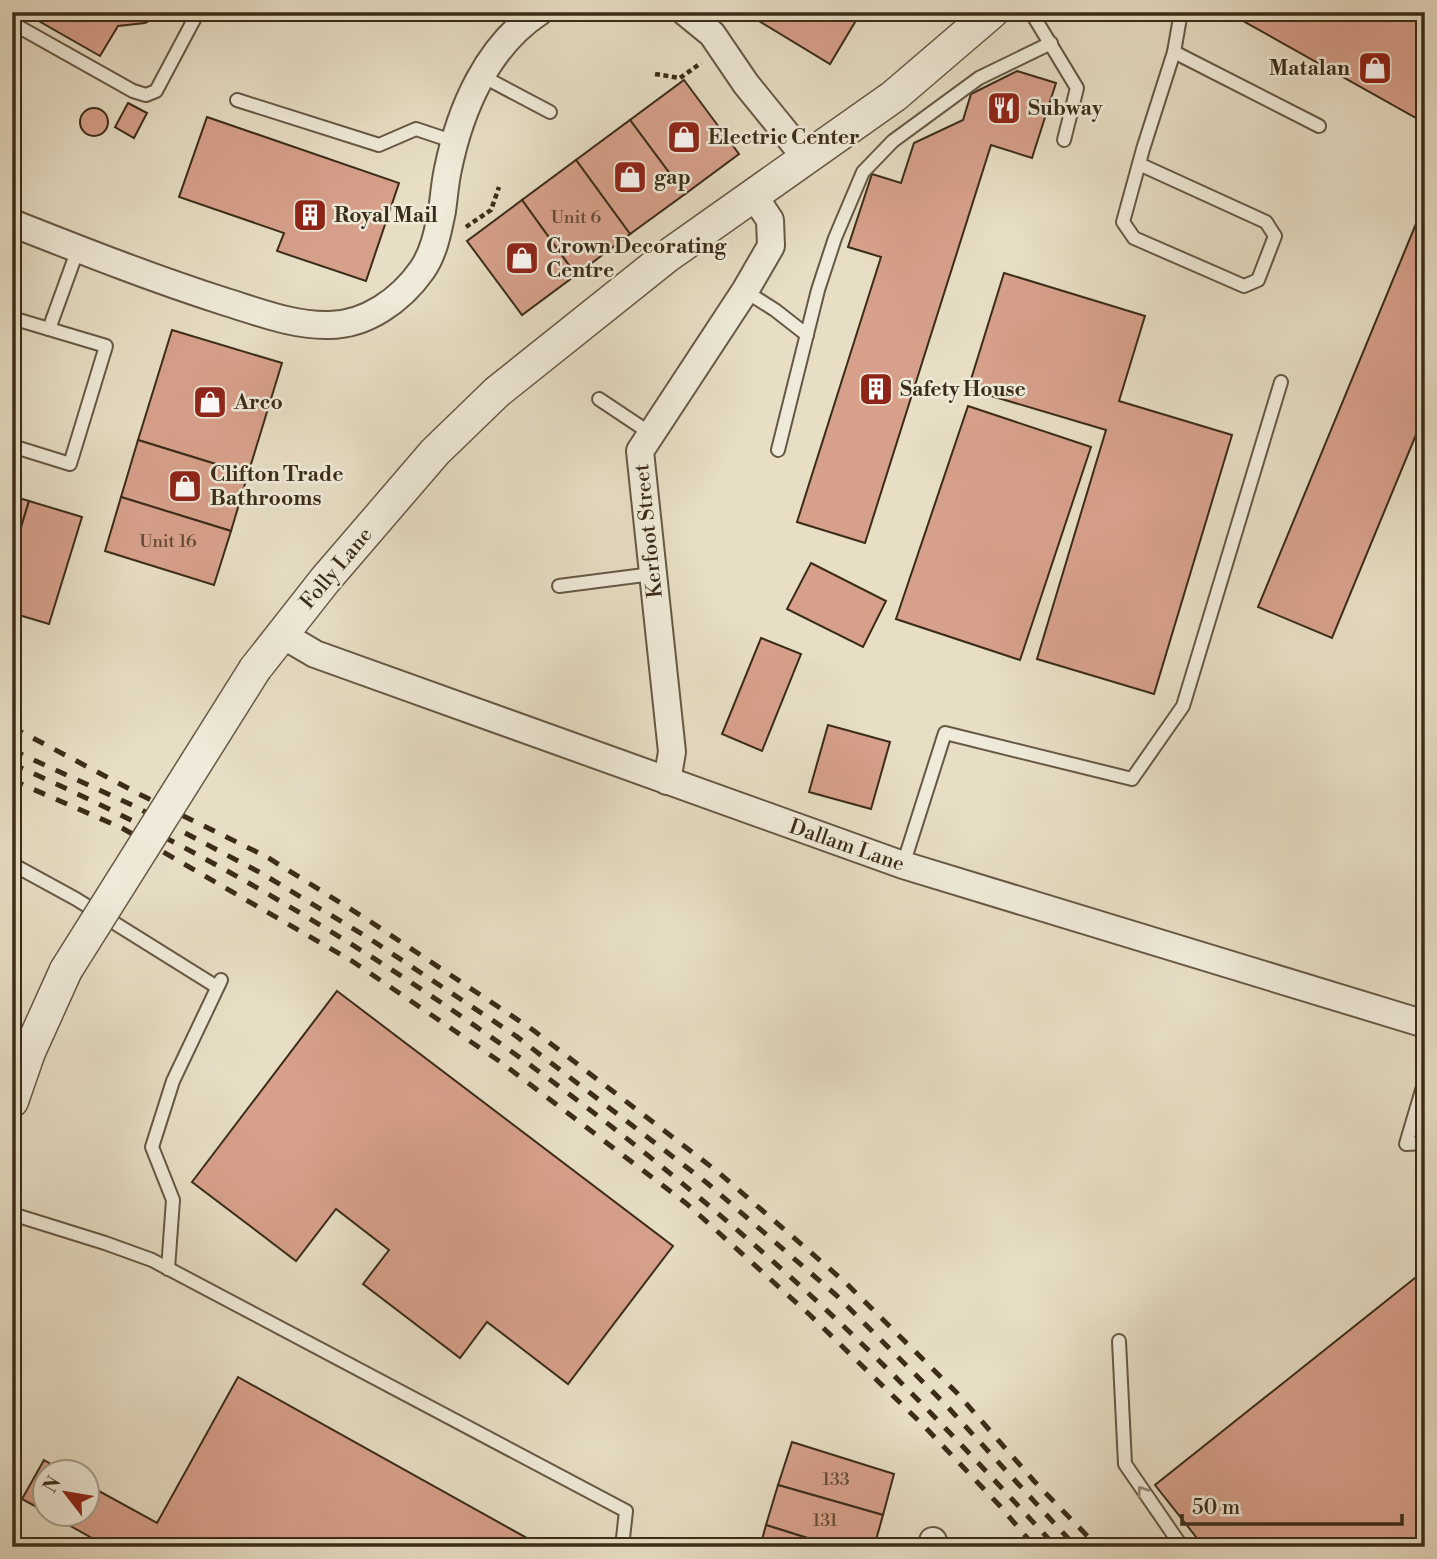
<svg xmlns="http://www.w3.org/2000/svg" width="1437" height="1559" font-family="'Libre Bodoni',serif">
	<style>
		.building { fill: #d7a08b; stroke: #3b2c19; stroke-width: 2 }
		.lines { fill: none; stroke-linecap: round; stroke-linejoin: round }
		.service-casing { stroke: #665844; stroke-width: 16 }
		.minor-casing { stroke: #665844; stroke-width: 30 }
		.tertiary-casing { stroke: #665844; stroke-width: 35 }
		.path { stroke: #3b2c19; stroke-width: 4.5; stroke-dasharray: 5 3.5; stroke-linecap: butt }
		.service { stroke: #efead9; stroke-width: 12 }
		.minor { stroke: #efead9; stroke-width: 26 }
		.tertiary { stroke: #efead9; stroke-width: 32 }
		.rail { stroke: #3b2c19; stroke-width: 5; stroke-dasharray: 12 12; stroke-linecap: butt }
		.tertiary-bridge-casing { stroke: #665844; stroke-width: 35; stroke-linecap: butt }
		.tertiary-bridge { stroke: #efead9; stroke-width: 32 }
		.oneway { stroke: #958b79 }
		.labels { text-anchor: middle; stroke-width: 5; stroke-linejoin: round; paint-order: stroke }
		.number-label { font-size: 18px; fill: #624936 }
		.poi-label { font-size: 21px; font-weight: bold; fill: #3b2c19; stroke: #efead9; text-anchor: start }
		.street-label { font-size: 21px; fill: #3b2c19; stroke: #efead9 }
	</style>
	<rect width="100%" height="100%" fill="#e7dec5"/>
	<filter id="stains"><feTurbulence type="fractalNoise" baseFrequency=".00286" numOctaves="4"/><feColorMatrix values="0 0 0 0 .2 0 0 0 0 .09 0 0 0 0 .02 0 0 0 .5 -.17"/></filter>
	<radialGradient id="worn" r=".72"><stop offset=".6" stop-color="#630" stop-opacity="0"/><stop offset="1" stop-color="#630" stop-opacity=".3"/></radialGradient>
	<g class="building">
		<polygon points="23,12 166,12 145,23 118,26 100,56"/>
		<polygon points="744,12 861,12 830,64"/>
		<polygon points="1227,12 1425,12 1425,123"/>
		<polygon points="1017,71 1056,83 1032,158 991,145 865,543 797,522 881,257 848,247 872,174 901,183 914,143 963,120 971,94"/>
		<polygon points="684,80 739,154 685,194 630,120"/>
		<polygon points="128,103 147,113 134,138 115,127"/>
		<circle cx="94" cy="122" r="14"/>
		<polygon points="207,117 399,183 366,281 277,251 284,233 179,197"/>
		<polygon points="630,120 685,194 630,234 576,160"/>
		<polygon points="576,160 630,234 576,275 522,200"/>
		<polygon points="522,200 576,275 522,315 467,241"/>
		<polygon points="1425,202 1425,413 1332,638 1258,607"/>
		<polygon points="1004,273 1145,316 1119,401 1232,435 1154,694 1037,659 1106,430 968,389"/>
		<polygon points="172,330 282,363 248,474 138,440"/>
		<polygon points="968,406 1091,447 1020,660 896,619"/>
		<polygon points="138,440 248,474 231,531 121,497"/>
		<polygon points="12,496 29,501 12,557"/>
		<polygon points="121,497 231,531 214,585 105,551"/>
		<polygon points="29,501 82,517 49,624 12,613 12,557"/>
		<polygon points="811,563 886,601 863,647 787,609"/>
		<polygon points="761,638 801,654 762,751 722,734"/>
		<polygon points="828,725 890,742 871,809 809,792"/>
		<polygon points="337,991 673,1246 568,1384 487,1322 460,1358 363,1284 389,1250 336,1209 296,1261 192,1182"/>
		<polygon points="1425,1270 1425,1547 1204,1547 1155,1485"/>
		<polygon points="238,1377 543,1547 108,1547 49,1514 88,1514 88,1485 157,1523"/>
		<polygon points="792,1442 894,1474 883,1515 778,1485"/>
		<polygon points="44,1460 64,1472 46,1472 46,1512 22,1499"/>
		<polygon points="778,1485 883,1515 874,1547 836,1547 766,1525"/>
		<polygon points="766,1525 836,1547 760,1547"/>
	</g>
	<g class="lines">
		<g class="service-casing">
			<g id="service">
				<polyline points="1031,12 1077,88 1064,140"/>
				<polyline points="1181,12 1174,52 1319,126"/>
				<polyline points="12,23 133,91 146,95 156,91 198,12"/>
				<polyline points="482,76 550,112"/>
				<polyline points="237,100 379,145 416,129 455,142"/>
				<polyline points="1139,164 1266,222 1275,236 1258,280 1244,286 1134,238 1123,222 1143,149 1174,52"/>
				<polyline points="745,291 775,310 807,335"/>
				<polyline points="12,318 106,346 70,464 12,446"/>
				<polyline points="49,329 78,249"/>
				<polyline points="599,399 650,433"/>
				<polyline points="778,450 818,290 835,238 863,172 893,141 979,78 1051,43"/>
				<polyline points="559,586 652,574"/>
				<polyline points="12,864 76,899 217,987"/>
				<polyline points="903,865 945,733 1132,779 1183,706 1281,382"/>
				<polyline points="1425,1080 1406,1144 1425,1143"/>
				<polyline points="12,1214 105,1243 152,1260 626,1511 622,1547"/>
				<polyline points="168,1269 173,1200 152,1147 173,1081 221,980"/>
				<polyline points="1119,1341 1125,1464 1182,1547"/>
			</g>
		</g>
		<g class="minor-casing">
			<g id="minor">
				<polyline points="685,12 712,34 746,84 806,158"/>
				<path d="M 12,223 C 83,251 154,279 226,302 C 259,312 294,326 329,325 C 366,325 401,300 422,270 C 434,253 438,231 442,211 C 444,197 445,182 448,169 C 460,110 487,46 539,12"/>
				<polyline points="281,634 315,654 903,865 1425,1024"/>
				<polyline points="667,781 672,752 640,451 745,291 771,246 770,220 754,196"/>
				<polyline points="931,1547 933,1541"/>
			</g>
		</g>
		<g class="tertiary-casing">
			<g id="tertiary">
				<polyline points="255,669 325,580 435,452 497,392 666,257 894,96 992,12"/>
				<polyline points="12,1101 29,1052 66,970"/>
			</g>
		</g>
		<g class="path">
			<polyline points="655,74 680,78 701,63"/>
			<polyline points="466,227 491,210 499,187"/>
		</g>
		<use href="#service" class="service"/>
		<use href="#minor" class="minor"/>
		<use href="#tertiary" class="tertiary"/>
		<g class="rail">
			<polyline points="12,727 141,795 267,857 368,920 533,1030 718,1172 846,1283 957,1393 1034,1481 1098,1547"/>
			<polyline points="12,750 134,806 261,873 367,937 516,1036 707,1183 836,1295 945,1404 1076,1547"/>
			<path d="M 12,764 C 308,894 585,1086 821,1305 C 904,1382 980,1464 1056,1547"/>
			<polyline points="12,780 122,828 241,897 352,961 502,1063 687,1204 810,1315 924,1426 1000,1506 1035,1547"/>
		</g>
		<g class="tertiary-bridge-casing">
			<polyline id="tertiary-bridge" points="66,970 255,669"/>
		</g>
		<use href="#tertiary-bridge" class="tertiary-bridge"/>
	</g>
	<defs><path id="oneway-chevron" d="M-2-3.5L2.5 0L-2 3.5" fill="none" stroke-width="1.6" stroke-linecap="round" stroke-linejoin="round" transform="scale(1.75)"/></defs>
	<use class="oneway" href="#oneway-chevron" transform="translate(1142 1491) rotate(-125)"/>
	<defs>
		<g id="shop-square" transform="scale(1.75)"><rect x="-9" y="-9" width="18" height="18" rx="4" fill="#8f2418" stroke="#efead9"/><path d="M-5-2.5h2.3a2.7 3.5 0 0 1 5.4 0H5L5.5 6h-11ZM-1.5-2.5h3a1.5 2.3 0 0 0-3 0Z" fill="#fff"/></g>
		<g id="restaurant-square" transform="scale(1.75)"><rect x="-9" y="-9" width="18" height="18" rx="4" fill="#8f2418" stroke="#efead9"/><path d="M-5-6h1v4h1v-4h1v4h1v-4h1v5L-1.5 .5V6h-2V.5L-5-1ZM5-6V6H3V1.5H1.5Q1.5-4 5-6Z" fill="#fff"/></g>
		<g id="building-square" transform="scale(1.75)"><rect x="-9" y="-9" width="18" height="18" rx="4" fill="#8f2418" stroke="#efead9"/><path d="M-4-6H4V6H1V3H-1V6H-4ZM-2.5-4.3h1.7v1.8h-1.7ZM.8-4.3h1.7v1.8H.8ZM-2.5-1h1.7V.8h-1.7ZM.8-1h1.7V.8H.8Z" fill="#fff"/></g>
	</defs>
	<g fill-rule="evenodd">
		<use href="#shop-square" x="1375" y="68"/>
		<use href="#restaurant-square" x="1004" y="108"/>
		<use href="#shop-square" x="684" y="137"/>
		<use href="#shop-square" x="630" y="177"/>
		<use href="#building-square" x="310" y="215"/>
		<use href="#shop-square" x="522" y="258"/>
		<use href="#building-square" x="876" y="389"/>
		<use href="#shop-square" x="210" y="402"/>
		<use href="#shop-square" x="185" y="486"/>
	</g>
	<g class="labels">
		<g class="number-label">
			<text x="576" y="223">Unit 6</text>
			<text x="168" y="547">Unit 16</text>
			<text x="836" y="1485">133</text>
			<text x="825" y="1526">131</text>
		</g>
		<g class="poi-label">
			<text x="1350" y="75" text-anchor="end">Matalan</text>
			<text x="1028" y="115">Subway</text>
			<text x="708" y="144">Electric Center</text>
			<text x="654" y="184">gap</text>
			<text x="334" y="222">Royal Mail</text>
			<text x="546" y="253">Crown Decorating<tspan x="546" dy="24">Centre</tspan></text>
			<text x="900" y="396">Safety House</text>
			<text x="234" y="409">Arco</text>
			<text x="210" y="481">Clifton Trade<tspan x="210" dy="24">Bathrooms</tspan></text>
		</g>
		<g class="street-label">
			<text transform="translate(648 531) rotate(-96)" y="7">Kerfoot Street</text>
			<text transform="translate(336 568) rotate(-50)" y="7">Folly Lane</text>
			<text transform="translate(847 845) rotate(19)" y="7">Dallam Lane</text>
		</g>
	</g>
	<rect width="1437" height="1559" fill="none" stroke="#e7dec5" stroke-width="42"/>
	<rect x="14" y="14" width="1409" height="1531" fill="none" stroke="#3b2c19" stroke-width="3.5"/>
	<rect x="21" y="21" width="1395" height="1517" fill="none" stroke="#3b2c19" stroke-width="2"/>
	<g transform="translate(66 1493) rotate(301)"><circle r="33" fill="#efead9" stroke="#a79e8c" stroke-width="2"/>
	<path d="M0-5L12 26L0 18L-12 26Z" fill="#8f2418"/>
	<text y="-10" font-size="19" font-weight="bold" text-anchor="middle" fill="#3b2c19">N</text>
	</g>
	<path d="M1182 1514v10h220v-10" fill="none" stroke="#3b2c19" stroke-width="3.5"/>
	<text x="1192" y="1514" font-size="21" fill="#3b2c19" stroke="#efead9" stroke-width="5" paint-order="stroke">50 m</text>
	<rect width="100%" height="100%" filter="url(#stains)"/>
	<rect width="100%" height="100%" fill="url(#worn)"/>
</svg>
